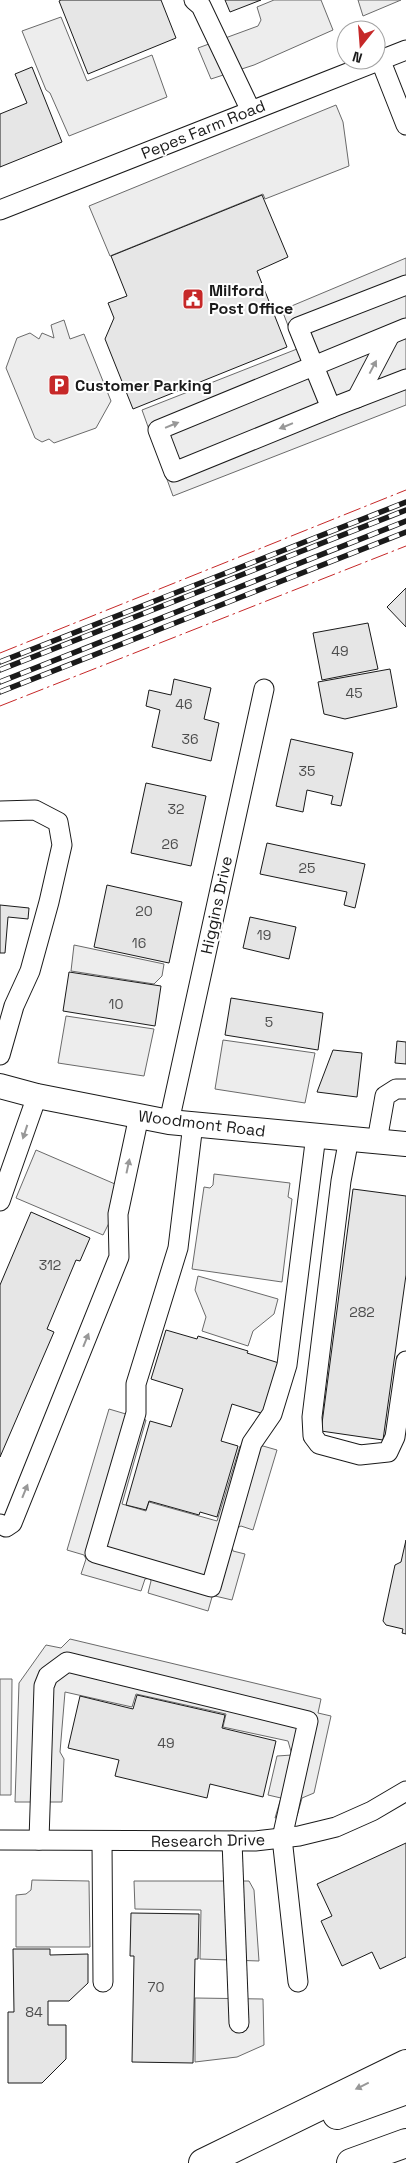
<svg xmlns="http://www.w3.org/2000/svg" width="406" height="2163" font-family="'Space Grotesk',sans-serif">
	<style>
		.built { fill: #ededed; stroke: #6a6a6a }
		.building { fill: #e6e6e6; stroke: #1a1a1a }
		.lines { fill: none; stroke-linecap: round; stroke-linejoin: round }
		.minor-casing { stroke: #1a1a1a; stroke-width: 21 }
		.major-casing { stroke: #1a1a1a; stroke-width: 26 }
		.highway-casing { stroke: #1a1a1a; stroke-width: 30 }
		.minor { stroke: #fff; stroke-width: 19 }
		.major { stroke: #fff; stroke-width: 24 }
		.highway { stroke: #fff; stroke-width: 28 }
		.rail-casing { stroke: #1a1a1a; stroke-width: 5.5 }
		.rail { stroke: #fff; stroke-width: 4; stroke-dasharray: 11; stroke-linecap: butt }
		.power { stroke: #c62828; stroke-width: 1; stroke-dasharray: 18 4 2.5 4; stroke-linecap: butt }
		.oneway { fill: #989898 }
		.labels { text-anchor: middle; stroke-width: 4; stroke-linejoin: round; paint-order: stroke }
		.number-label { font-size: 14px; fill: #4d4d4d }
		.street-label { font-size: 16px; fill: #1a1a1a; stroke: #fff }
		.poi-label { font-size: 16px; font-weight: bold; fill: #1a1a1a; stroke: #fff; text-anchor: start }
	</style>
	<rect width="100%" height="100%" fill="#fff"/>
	<g class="built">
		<polygon points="274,0 321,0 333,30 254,65 211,79 198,48 258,26 261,20 257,7"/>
		<polygon points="358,0 401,0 363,16"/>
		<polygon points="61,17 87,81 152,55 167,97 69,136 50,93 46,90 22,31"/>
		<polygon points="336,105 343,122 349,166 265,199 263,194 110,256 89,206"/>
		<polygon points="406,258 406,405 173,496 142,410 297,349 282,310"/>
		<polygon points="64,320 70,339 84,334 111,401 96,428 54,443 49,439 42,442 35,438 6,368 17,338 30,333 39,339 42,333 54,338 51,325"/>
		<polygon points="74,945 164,964 162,976 154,984 71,971"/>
		<polygon points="66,1016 154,1029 144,1076 58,1063"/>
		<polygon points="223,1040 315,1053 305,1103 215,1089"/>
		<polygon points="36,1150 115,1184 110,1221 103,1235 16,1198"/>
		<polygon points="214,1174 290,1183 288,1197 292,1199 282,1282 192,1269 204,1187 210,1188 213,1185"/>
		<polygon points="198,1276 278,1299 274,1314 253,1331 248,1346 202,1331 206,1317 195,1290"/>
		<polygon points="109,1409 146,1420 122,1504 146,1511 149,1502 217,1521 240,1446 263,1446 277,1450 253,1530 241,1526 237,1528 232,1547 233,1551 245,1554 232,1600 215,1596 212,1597 208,1611 148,1593 151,1581 150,1578 145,1579 141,1591 81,1574 86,1559 84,1555 67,1550"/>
		<polygon points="70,1639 321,1699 318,1713 331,1716 314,1793 302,1798 297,1816 275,1818 281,1798 268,1795 277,1756 292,1755 288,1741 223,1727 226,1714 136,1694 132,1707 65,1692 60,1752 64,1759 62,1802 15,1802 19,1683 46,1645 61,1648"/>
		<polygon points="0,1679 12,1679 11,1795 0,1795"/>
		<polygon points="32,1880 89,1881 90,1947 16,1947 16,1895 26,1894 31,1890"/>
		<polygon points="134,1881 249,1881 254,1890 259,1961 200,1959 201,1910 135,1909"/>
		<polygon points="195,1998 263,1999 264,2045 237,2057 195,2062"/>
	</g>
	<g class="building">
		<polygon points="61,0 161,0 176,38 88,74 59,1"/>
		<polygon points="225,0 261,0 230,12"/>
		<polygon points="32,67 62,142 0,167 0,114 27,103 15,74"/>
		<polygon points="262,195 288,257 257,271 287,347 133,409 105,339 114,318 108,303 127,296 111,256"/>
		<polygon points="406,588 406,627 387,607"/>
		<polygon points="368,623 378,669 322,680 313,633"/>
		<polygon points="390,669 397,707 345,719 324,714 318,682"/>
		<polygon points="174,679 211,688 204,719 219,723 211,761 152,747 160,710 146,706 149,690 171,695"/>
		<polygon points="291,739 353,753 341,806 331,804 333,796 307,790 303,812 276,806"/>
		<polygon points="146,783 206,796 191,866 131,853"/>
		<polygon points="267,843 365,864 355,908 344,905 347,892 260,874"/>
		<polygon points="107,885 182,902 169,963 94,947"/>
		<polygon points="0,905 29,908 28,919 8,917 5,953 0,953"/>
		<polygon points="250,917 296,927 289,959 243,948"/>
		<polygon points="69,972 161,986 155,1026 63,1011"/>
		<polygon points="231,998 323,1013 318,1050 225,1035"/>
		<polygon points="397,1041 406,1042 406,1064 395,1063"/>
		<polygon points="333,1050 362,1053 357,1097 317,1092"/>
		<polygon points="353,1189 406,1196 406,1275 383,1440 321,1431"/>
		<polygon points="31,1212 90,1238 80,1261 76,1260 47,1329 54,1332 0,1457 0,1285"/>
		<polygon points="166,1330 197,1339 198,1336 248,1351 247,1353 279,1363 264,1414 232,1404 221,1441 238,1446 217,1517 200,1512 199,1515 149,1501 146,1510 126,1505 150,1421 171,1427 183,1389 151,1379"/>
		<polygon points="406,1540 406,1634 402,1633 403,1629 386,1625 383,1621 395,1565 401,1562"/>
		<polygon points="137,1695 225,1715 222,1728 276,1741 263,1797 210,1784 207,1798 115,1776 119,1760 68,1748 80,1696 133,1709"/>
		<polygon points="406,1843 406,1957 380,1969 372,1952 342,1966 321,1921 332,1916 317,1884"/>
		<polygon points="131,1913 199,1914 198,1959 195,1959 193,2063 132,2062 134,1956 130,1956"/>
		<polygon points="13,1949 50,1949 50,1955 88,1954 88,1983 69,2001 48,2001 48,2025 66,2025 66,2059 42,2083 8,2083 8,2012 14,2012"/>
	</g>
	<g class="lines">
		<g class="minor-casing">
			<g id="minor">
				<polyline points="194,0 201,6 251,111"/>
				<polyline points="380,59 406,125"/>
				<polyline points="0,210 406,50"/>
				<polyline points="406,285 298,327 331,408 406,379"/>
				<polyline points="357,398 390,335"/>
				<polyline points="331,408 174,472 158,430 406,328"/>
				<polyline points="0,811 35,810 58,822 62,845 49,902 30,971 14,1006 0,1055"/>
				<polyline points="169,1122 264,689"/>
				<polyline points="193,1124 178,1248 136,1384 136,1413 95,1553 211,1587 252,1443 272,1414 287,1365 316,1135"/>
				<polyline points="349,1138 341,1181 312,1417 313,1436 319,1444 360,1455 388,1452 395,1437 406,1361"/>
				<polyline points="377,1141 385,1096 396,1089 406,1089"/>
				<polyline points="0,1201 37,1096"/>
				<polyline points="0,1524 6,1527 12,1523 119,1257 118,1214 139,1116"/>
				<polyline points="0,1840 255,1841 299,1836 336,1827 372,1811 406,1791"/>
				<polyline points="39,1840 44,1686 48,1676 67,1662 308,1721 282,1838 298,1982"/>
				<polyline points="102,1841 103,1982"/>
				<polyline points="232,1841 239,2023"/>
			</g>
		</g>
		<g class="major-casing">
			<polyline id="major" points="0,1086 37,1096 169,1122 406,1144"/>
		</g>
		<g class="highway-casing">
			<g id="highway">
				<polyline points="337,2115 406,2090"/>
				<polyline points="203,2163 406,2064"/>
				<polyline points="351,2163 406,2143"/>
			</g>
		</g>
		<use href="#minor" class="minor"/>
		<use href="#major" class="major"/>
		<use href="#highway" class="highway"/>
		<g class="rail-casing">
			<g id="rail">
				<polyline points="0,662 406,502"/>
				<polyline points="0,670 406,510"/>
				<polyline points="0,682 406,521"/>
				<polyline points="0,692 406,532"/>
			</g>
		</g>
		<use href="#rail" class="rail"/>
		<g class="power">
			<polyline points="0,653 406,490"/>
			<polyline points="0,706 406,546"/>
		</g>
	</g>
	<defs><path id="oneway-solid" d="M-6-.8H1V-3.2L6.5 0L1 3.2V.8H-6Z" transform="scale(1.25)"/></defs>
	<g class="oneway">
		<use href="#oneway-solid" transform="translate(373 367) rotate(-62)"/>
		<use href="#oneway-solid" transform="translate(172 425) rotate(-22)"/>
		<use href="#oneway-solid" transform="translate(286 426) rotate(158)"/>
		<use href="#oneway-solid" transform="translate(25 1132) rotate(108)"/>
		<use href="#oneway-solid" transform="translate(128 1166) rotate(-78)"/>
		<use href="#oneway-solid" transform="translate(86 1340) rotate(-68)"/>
		<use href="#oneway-solid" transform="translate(25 1491) rotate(-68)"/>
		<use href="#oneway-solid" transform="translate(362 2086) rotate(154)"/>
	</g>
	<defs>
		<g id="civic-square" transform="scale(1.125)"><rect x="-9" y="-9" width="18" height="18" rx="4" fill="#c62828" stroke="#fff"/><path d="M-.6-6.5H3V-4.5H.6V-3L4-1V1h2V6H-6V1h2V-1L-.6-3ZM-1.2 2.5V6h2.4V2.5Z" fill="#fff"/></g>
		<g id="parking-square" transform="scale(1.125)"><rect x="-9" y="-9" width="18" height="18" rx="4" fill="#c62828" stroke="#fff"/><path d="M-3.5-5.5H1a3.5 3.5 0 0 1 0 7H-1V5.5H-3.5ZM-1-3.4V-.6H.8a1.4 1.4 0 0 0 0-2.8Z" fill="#fff"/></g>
	</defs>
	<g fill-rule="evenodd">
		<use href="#civic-square" x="193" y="299"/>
		<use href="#parking-square" x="59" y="385"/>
	</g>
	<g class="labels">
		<g class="number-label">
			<text x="340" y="656">49</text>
			<text x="354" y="698">45</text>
			<text x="184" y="709">46</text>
			<text x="190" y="744">36</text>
			<text x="307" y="776">35</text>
			<text x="176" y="814">32</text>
			<text x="170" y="849">26</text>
			<text x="307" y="873">25</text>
			<text x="144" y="916">20</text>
			<text x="264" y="940">19</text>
			<text x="139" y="948">16</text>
			<text x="116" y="1009">10</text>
			<text x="269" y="1027">5</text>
			<text x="50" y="1270">312</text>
			<text x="362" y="1317">282</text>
			<text x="166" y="1748">49</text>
			<text x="156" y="1992">70</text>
			<text x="34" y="2017">84</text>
		</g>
		<g class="street-label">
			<text transform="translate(203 129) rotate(-22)" y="6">Pepes Farm Road</text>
			<text transform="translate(216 905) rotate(-78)" y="6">Higgins Drive</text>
			<text transform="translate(202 1123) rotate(7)" y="6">Woodmont Road</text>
			<text transform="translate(208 1840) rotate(-1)" y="6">Research Drive</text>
		</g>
		<g class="poi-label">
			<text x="209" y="296">Milford<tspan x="209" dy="18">Post Office</tspan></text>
			<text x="75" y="391">Customer Parking</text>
		</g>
	</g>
	<g transform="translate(361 45) rotate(197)"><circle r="24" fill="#ffffff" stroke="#a3a3a3"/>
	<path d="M0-4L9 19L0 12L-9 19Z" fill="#c62828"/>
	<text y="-8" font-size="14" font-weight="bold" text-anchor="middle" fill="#1a1a1a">N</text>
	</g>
</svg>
